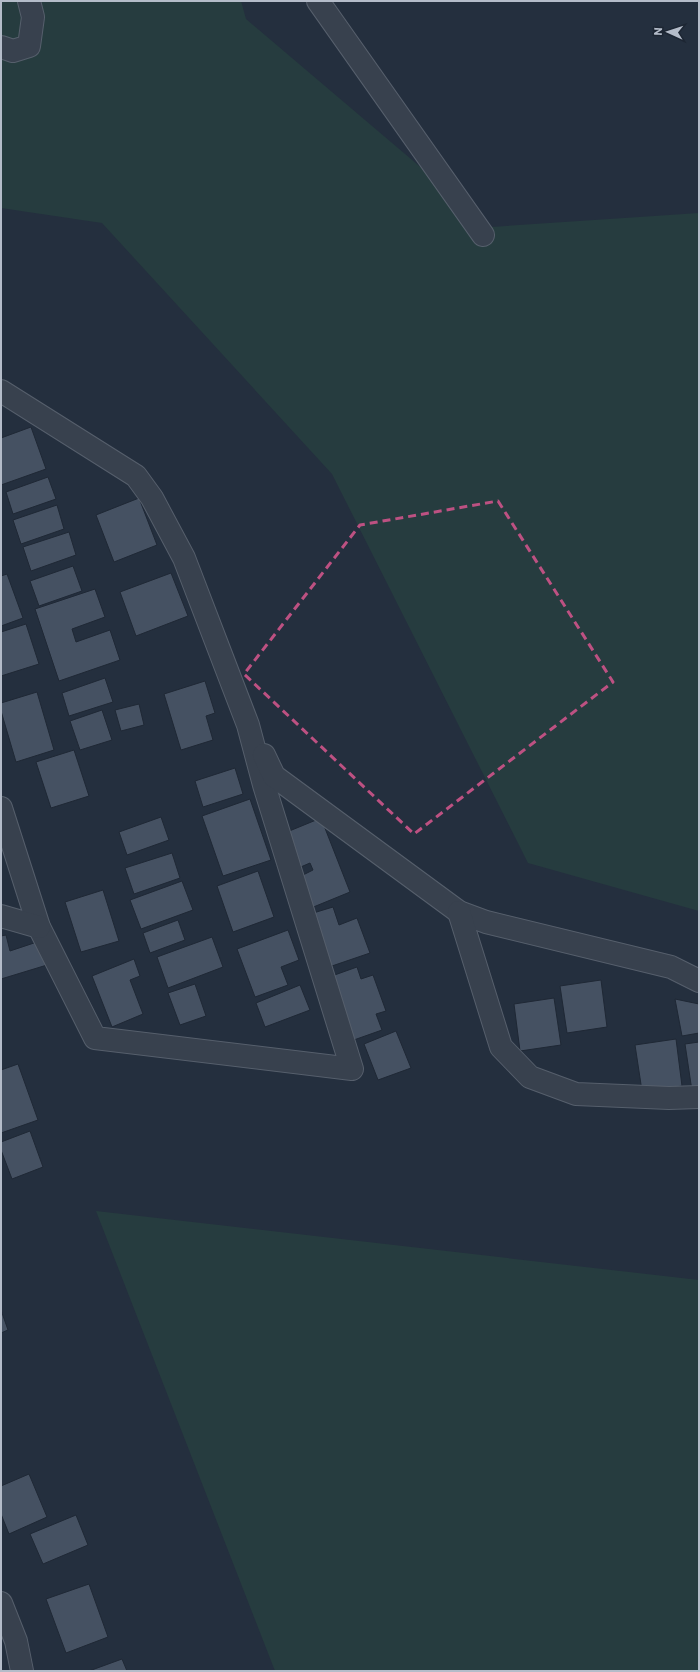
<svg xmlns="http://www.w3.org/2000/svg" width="700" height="1672" font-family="Commissioner,sans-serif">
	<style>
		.green { fill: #263c3f }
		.building { fill: #455162; stroke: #1f2835 }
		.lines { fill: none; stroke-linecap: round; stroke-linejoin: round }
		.minor-casing { stroke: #565f6c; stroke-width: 24 }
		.minor { stroke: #38414e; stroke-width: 22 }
		.marked { fill: none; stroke: #bd5182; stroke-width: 3; stroke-dasharray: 8 5; stroke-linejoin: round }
	</style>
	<rect width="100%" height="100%" fill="#242f3e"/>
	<g class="green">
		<polygon points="1,1 241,1 246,19 491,227 699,213 699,911 528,863 332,474 102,223 1,208"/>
		<polygon points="96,1211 699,1280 699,1671 275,1671"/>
	</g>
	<g class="building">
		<polygon points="31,427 46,469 1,485 1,438"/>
		<polygon points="48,477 56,499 13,514 6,492"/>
		<polygon points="139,498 157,545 114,562 96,515"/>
		<polygon points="57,505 64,529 21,544 13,520"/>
		<polygon points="69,532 76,555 31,571 23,547"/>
		<polygon points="73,566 82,591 39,606 30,581"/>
		<polygon points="171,573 188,616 136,636 120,592"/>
		<polygon points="7,574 23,618 1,626 1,576"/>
		<polygon points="95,589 105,617 72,629 76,642 110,630 120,660 59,681 35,609"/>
		<polygon points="26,624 39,664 1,676 1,632"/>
		<polygon points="105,678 113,702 69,716 62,693"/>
		<polygon points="205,681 215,713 206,716 213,740 181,750 164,694"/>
		<polygon points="37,692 54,750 16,762 1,711 1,703"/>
		<polygon points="139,704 144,725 121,731 115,710"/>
		<polygon points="102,710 112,740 80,750 70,721"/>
		<polygon points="74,750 89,796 51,808 36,762"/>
		<polygon points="235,768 243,794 203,807 195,781"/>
		<polygon points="250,799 271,860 223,876 202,816"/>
		<polygon points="161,817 169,840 127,855 119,832"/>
		<polygon points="321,818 350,892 311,908 299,877 313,870 310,863 296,869 282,834"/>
		<polygon points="172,853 180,878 134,894 125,868"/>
		<polygon points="258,871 274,917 233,932 217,886"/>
		<polygon points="182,881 193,910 141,929 130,900"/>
		<polygon points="103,890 119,941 81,952 65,902"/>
		<polygon points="333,907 339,925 357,918 370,953 329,967 310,914"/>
		<polygon points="178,920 185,940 150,953 143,933"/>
		<polygon points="288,930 299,960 281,967 288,985 255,997 237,949"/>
		<polygon points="6,935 10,951 40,941 47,965 1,979 1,936"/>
		<polygon points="212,937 223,967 168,988 157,957"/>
		<polygon points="134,959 140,976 130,980 143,1014 112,1027 92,976"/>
		<polygon points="357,967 361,979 373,975 386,1011 376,1014 382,1030 351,1041 329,977"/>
		<polygon points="601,980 607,1027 567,1033 560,986"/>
		<polygon points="195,984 206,1016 180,1025 168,993"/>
		<polygon points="300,985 310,1010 265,1027 256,1003"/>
		<polygon points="554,998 561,1045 520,1051 514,1004"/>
		<polygon points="675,999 699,1004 699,1033 682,1036"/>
		<polygon points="396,1031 411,1068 378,1080 364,1044"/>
		<polygon points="676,1039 682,1086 642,1091 635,1045"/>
		<polygon points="699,1042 699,1090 692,1091 685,1044"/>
		<polygon points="18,1064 38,1120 1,1133 1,1070"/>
		<polygon points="30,1131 43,1167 12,1179 1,1150 1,1142"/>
		<polygon points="1,1310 8,1330 1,1333"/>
		<polygon points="29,1474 47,1517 9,1534 1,1514 1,1486"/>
		<polygon points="76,1515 88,1545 43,1564 30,1534"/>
		<polygon points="89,1584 108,1637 66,1653 46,1599"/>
		<polygon points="122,1659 127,1671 89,1671"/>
	</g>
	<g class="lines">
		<g class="minor-casing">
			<g id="minor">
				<polyline points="318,1 483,235"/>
				<polyline points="1,47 13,51 29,46 33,17 29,1"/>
				<polyline points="1,391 136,476 152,498 184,558 248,725 264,785 352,1069 95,1038 39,927 1,808"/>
				<polyline points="264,755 274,776 459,912 486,922 671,967 699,981"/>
				<polyline points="459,912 501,1047 530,1077 576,1094 669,1098 699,1097"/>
				<polyline points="1,916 39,927"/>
				<polyline points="1,1603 16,1641 22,1671"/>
			</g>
		</g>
		<use href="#minor" class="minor"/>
	</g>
	<path class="marked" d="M 498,501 L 613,682 L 414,834 L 244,674 L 360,525 Z"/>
	<rect width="700" height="1672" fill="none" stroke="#b4bcc9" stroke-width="4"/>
	<g transform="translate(668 32) rotate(273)" stroke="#1d2633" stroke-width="3" paint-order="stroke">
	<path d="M0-3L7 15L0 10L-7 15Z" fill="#b4bcc9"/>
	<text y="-6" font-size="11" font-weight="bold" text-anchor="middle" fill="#b4bcc9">N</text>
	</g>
</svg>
